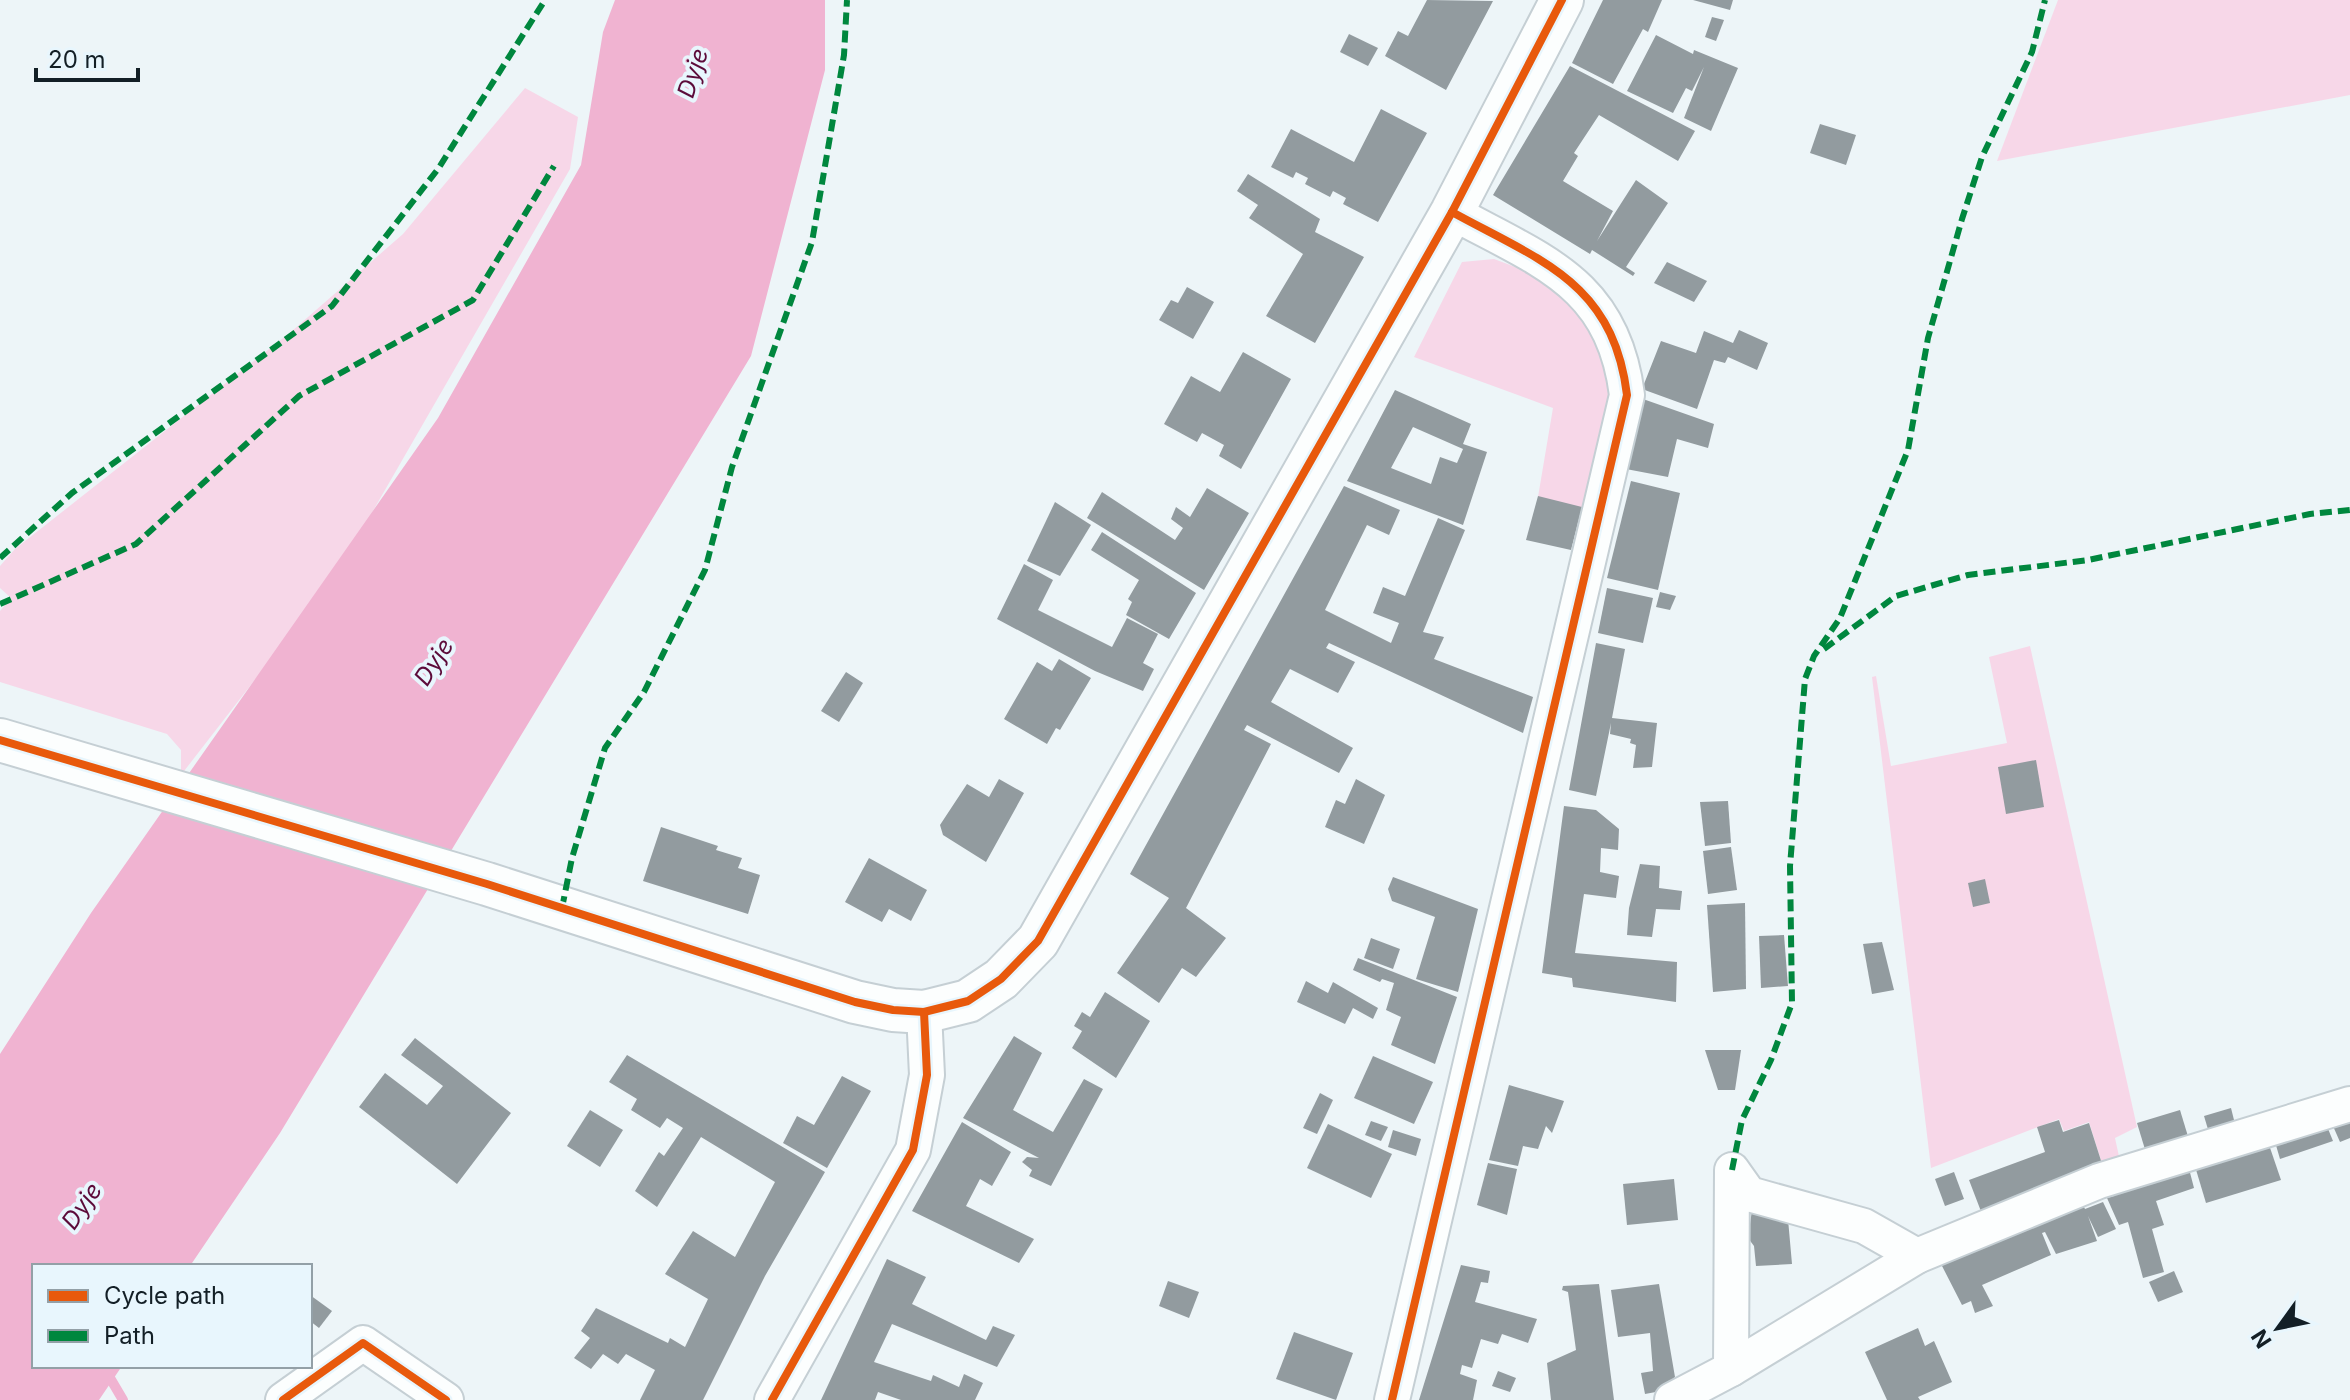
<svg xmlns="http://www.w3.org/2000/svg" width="2350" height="1400" font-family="Inter,sans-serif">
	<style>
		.green { fill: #f7d7e8 }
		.water { fill: #f0b3d1 }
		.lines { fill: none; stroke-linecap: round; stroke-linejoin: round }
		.stream { stroke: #f0b3d1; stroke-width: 10 }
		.building { fill: #929b9f; fill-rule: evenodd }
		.minor-casing { stroke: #c5cfd4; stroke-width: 38 }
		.tertiary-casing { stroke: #c5cfd4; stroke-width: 46 }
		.minor { stroke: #fcfefe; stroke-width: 34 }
		.tertiary { stroke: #fcfefe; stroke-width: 42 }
		.quiet { stroke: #00873e; stroke-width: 6; stroke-dasharray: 12 6; stroke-linecap: butt }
		.cycleway-casing { stroke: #e8f6fd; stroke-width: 13 }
		.cycleway { stroke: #e8590c; stroke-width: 8 }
		.labels { text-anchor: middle; stroke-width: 8; stroke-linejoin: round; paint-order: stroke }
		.water-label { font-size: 24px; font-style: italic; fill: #5c0b3a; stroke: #e8f6fd }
	</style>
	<rect width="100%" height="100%" fill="#edf5f8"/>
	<g class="green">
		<polygon points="2058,0 2350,0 2350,95 1997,161"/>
		<polygon points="525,88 578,117 570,169 336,575 181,775 181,750 167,734 0,682 0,611 11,598 0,588 0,566 15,549 292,331 403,234"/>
		<polygon points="1494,259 1542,277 1601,334 1613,391 1586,509 1538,497 1553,408 1414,357 1462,262"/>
		<polygon points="2030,646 2137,1127 2115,1138 2120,1161 2104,1170 2089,1122 2064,1131 2059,1119 1931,1168 1872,677 1876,676 1891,766 2007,743 1989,657"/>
	</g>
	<polygon class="water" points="615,0 825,0 825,70 751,356 280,1133 190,1266 34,1266 34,1366 122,1366 99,1400 0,1400 0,1054 91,913 438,418 581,165 603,32"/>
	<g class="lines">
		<polyline class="stream" points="103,1366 123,1400"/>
	</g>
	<g class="building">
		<polygon points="1427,0 1493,1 1446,90 1385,56 1398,31 1408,36"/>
		<polygon points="1603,0 1662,0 1648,32 1643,29 1613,84 1572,63"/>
		<polygon points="1693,0 1733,0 1730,10"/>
		<polygon points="1712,17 1724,20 1716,41 1705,37"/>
		<polygon points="1349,34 1378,48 1368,66 1340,52"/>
		<polygon points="1656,35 1693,54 1694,50 1738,68 1711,131 1684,118 1704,67 1692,91 1686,88 1673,113 1627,91"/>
		<polygon points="1570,66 1695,131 1678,161 1599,115 1574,153 1578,156 1563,181 1613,211 1597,241 1636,180 1668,203 1626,267 1635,273 1633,276 1592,250 1590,254 1493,195"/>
		<polygon points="1381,109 1427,133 1378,222 1343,204 1346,198 1333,191 1330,197 1305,184 1308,178 1296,172 1293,178 1271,167 1291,129 1354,162"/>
		<polygon points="1820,124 1856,135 1846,165 1810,153"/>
		<polygon points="1248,174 1320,219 1315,232 1364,257 1315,343 1266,316 1303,254 1249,218 1258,205 1237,191"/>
		<polygon points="1667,262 1707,281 1694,302 1654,283"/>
		<polygon points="1187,287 1214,302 1193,339 1159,320 1171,300 1178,303"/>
		<polygon points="1739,330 1768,343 1757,370 1728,357 1725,363 1714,360 1697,409 1642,389 1661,341 1696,353 1704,331 1733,343"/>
		<polygon points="1243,352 1291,379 1241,469 1219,456 1224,445 1202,433 1197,442 1164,424 1191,376 1220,392"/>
		<path d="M 1395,390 L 1471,424 L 1463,444 L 1487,452 L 1463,525 L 1347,481 ZM 1413,427 L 1463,449 L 1457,463 L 1440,457 L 1431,484 L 1391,468 Z"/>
		<polygon points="1643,399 1714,424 1708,448 1677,439 1668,477 1626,469"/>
		<polygon points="1631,481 1680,493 1658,590 1607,578"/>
		<polygon points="1344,486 1400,510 1389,535 1367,525 1325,610 1391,643 1399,623 1373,613 1383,587 1405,596 1438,518 1465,530 1423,632 1444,637 1434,659 1533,697 1523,733 1329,643 1326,648 1355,662 1338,693 1290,669 1271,702 1353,748 1339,773 1247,725 1244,730 1271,744 1186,908 1226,938 1196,977 1182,968 1159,1003 1117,973 1169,898 1130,874"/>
		<polygon points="1207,488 1249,513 1204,590 1087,518 1102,492 1175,540 1183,528 1171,519 1176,507 1190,517"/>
		<polygon points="1538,496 1582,507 1571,550 1526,540"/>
		<polygon points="1055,502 1091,525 1060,576 1027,561"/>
		<polygon points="1102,532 1196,593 1169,639 1126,615 1132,602 1128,599 1139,580 1091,550"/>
		<polygon points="1024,564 1053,580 1038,610 1112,647 1127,618 1158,634 1143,663 1154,669 1143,691 1095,671 997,619"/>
		<polygon points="1607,588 1653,598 1643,643 1598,633"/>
		<polygon points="1660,592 1676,596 1670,610 1656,607"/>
		<polygon points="1596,643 1625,649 1612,718 1657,723 1652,767 1633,768 1636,745 1630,743 1631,739 1610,734 1611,723 1596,796 1569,790"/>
		<polygon points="1059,659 1091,678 1060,730 1056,728 1047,744 1004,719 1037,662 1052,671"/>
		<polygon points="846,672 863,683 839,722 821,711"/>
		<polygon points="2036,760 2044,807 2006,814 1998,767"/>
		<polygon points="999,779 1024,793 986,862 943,835 940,825 967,784 989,797"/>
		<polygon points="1356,779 1385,795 1364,844 1325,827 1336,800 1345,804"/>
		<polygon points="1728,801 1731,843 1705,846 1700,802"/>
		<polygon points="1564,806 1596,810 1619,829 1618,850 1601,848 1600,872 1619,876 1616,898 1584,894 1575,953 1677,962 1676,1002 1573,987 1572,978 1542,973"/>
		<polygon points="661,827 718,846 716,850 742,858 738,868 760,875 748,914 643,881"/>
		<polygon points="1731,847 1737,890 1708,894 1703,851"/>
		<polygon points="869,858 927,890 911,921 889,909 882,922 845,902"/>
		<polygon points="1640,864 1660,866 1659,888 1682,891 1680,910 1656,909 1652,937 1627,935 1629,908"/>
		<polygon points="1393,877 1478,909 1458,992 1416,979 1435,917 1392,901 1388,889"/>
		<polygon points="1985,879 1990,903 1973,907 1968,883"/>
		<polygon points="1745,903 1746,989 1713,992 1707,905"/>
		<polygon points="1784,935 1788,986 1761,988 1759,936"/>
		<polygon points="1371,938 1400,949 1393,969 1364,958"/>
		<polygon points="1882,942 1894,990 1872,994 1863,944"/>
		<polygon points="1358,958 1457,997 1435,1064 1391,1045 1401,1017 1386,1010 1394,983 1382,979 1380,982 1353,970"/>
		<polygon points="1306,981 1328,993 1333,982 1378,1008 1373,1019 1353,1008 1345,1024 1297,1002"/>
		<polygon points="1105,992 1150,1021 1116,1078 1072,1048 1082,1031 1074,1026 1082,1012 1090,1017"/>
		<polygon points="1014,1036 1042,1053 1013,1110 1053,1132 1084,1079 1103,1089 1051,1186 1029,1176 1032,1170 1022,1162 1027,1157 1039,1158 963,1118"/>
		<polygon points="415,1038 511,1113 457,1184 359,1107 385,1073 427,1105 443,1086 401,1055"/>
		<polygon points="1705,1050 1741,1050 1735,1090 1718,1090"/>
		<polygon points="627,1055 825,1172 765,1276 703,1400 640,1400 655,1370 626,1354 618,1364 603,1354 591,1369 574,1358 590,1338 581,1331 596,1308 668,1343 670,1338 685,1347 708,1299 665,1274 693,1231 735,1257 775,1182 701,1137 657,1207 635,1191 659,1152 664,1156 683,1128 667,1118 660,1128 631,1110 637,1099 609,1082"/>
		<polygon points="1373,1056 1433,1082 1414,1124 1354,1098"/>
		<polygon points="842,1076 871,1091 827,1168 783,1143 797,1116 814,1125"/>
		<polygon points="1509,1085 1564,1101 1552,1133 1546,1126 1538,1149 1523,1146 1518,1166 1489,1160"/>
		<polygon points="1320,1093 1333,1100 1317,1134 1303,1128"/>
		<polygon points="2231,1108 2236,1128 2210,1136 2204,1116"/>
		<polygon points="590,1110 623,1130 600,1167 567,1146"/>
		<polygon points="2180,1110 2190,1143 2147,1156 2137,1123"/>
		<polygon points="2350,1110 2350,1138 2340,1142 2329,1117"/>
		<polygon points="2324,1119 2333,1141 2280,1159 2273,1135"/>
		<polygon points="2059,1120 2063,1132 2089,1123 2104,1170 1982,1214 1969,1180 2045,1152 2037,1127"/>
		<polygon points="1371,1121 1388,1127 1381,1141 1365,1135"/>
		<polygon points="962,1122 1011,1152 992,1186 980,1179 966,1206 1034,1239 1019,1263 912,1211"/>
		<polygon points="1328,1124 1392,1154 1371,1198 1307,1168"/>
		<polygon points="1393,1130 1421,1139 1416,1156 1388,1147"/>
		<polygon points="2266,1136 2281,1180 2206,1203 2194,1163"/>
		<polygon points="2187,1161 2194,1188 2156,1201 2164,1225 2152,1229 2164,1272 2143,1278 2128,1222 2119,1225 2107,1198 2114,1196 2110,1187"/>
		<polygon points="1488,1163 1517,1169 1507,1215 1477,1205"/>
		<polygon points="1954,1172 1964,1199 1945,1206 1935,1179"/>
		<polygon points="1674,1179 1678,1220 1627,1225 1623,1184"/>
		<polygon points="2080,1199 2085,1209 2103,1202 2116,1229 2098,1237 2088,1216 2097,1241 2056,1254 2045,1232 2042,1233 2051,1255 1982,1285 1993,1306 1975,1313 1971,1301 1962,1305 1941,1264"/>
		<polygon points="1787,1208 1792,1264 1756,1266 1754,1246 1748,1238 1752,1210"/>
		<polygon points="887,1259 926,1277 912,1304 986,1340 993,1326 1015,1335 997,1367 892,1324 874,1362 931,1381 933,1375 959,1387 964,1374 983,1383 975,1400 901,1400 878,1392 875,1400 821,1400"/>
		<polygon points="1461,1265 1490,1271 1488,1283 1481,1282 1475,1302 1537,1319 1528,1343 1502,1334 1498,1344 1481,1339 1472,1368 1462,1365 1460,1374 1477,1380 1473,1400 1419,1400"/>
		<polygon points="2174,1271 2183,1292 2158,1302 2149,1282"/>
		<polygon points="1168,1281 1199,1292 1189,1318 1159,1306"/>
		<polygon points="1599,1284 1614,1400 1551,1400 1547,1363 1576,1350 1568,1292 1562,1290 1563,1286"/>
		<polygon points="1659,1284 1675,1377 1661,1391 1645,1394 1641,1373 1653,1371 1650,1333 1618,1337 1611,1290"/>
		<polygon points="310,1295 332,1311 319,1328 310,1321"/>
		<polygon points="1918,1328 1925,1346 1934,1341 1952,1382 1918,1397 1920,1400 1887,1400 1865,1352"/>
		<polygon points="1294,1332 1353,1353 1336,1400 1276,1379"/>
		<polygon points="1498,1371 1516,1378 1510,1392 1492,1386"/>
	</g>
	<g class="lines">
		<g class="minor-casing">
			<g id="minor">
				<polyline points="1731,1369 1732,1170 1749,1194 1864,1226 1917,1256"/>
				<polyline points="283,1400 363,1343 446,1400"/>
				<polyline points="772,1400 913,1150 927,1075 924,1012"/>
				<path d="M 1392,1400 L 1627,395 C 1613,282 1541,261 1452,212"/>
				<polyline points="1672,1400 1731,1369 1917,1256 2099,1181 2350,1104"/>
			</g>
		</g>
		<g class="tertiary-casing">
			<polyline id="tertiary" points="0,740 487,884 855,1002 893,1010 924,1012 968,1001 1001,979 1038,941 1452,212 1562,0"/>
		</g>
		<use href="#minor" class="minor"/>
		<use href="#tertiary" class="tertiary"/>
		<g class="quiet">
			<polyline points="0,558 72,493 332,306 438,169 545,0"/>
			<polyline points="0,604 136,544 299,396 473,300 554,166"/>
			<polyline points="1824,649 1896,596 1968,575 2088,560 2310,514 2350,510"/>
			<polyline points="562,908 572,858 605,748 644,692 705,570 732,467 812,242 844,55 847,0"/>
			<polyline points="1732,1170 1742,1120 1771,1060 1792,1003 1790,866 1805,679 1814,656 1840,618 1908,450 1928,338 1962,219 1982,157 2032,52 2045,0"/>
		</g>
		<g class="cycleway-casing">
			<g id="cycleway">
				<polyline points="0,740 487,884 855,1002 893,1010 924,1012 968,1001 1001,979 1038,941 1452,212 1562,0"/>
				<polyline points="283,1400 363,1343 446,1400"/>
				<polyline points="772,1400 913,1150 927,1075 924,1012"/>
				<path d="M 1392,1400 L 1627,395 C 1613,282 1541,261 1452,212"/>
			</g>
		</g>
		<use href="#cycleway" class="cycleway"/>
	</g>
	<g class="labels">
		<g class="water-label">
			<text transform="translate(693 73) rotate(-72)" y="8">Dyje</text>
			<text transform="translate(434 662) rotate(-57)" y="8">Dyje</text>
			<text transform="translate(82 1206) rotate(-55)" y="8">Dyje</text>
		</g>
	</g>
	<rect x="32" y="1264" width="280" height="104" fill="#e8f6fd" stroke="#93a0a7" stroke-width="2"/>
	<rect x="48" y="1290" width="40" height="12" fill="#e8590c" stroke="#93a0a7" stroke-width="2"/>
	<text x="104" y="1304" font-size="24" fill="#131f26">Cycle path</text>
	<rect x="48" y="1330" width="40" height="12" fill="#00873e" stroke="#93a0a7" stroke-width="2"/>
	<text x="104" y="1344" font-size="24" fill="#131f26">Path</text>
	<g transform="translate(2278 1328) rotate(237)" stroke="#e8f6fd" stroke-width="6" paint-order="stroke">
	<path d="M0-6L14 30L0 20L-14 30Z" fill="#131f26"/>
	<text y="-12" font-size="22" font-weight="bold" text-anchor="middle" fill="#131f26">N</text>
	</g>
	<path d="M36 68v12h102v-12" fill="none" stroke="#131f26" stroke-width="4"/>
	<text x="48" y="68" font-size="24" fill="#131f26" stroke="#e8f6fd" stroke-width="6" paint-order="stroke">20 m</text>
</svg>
